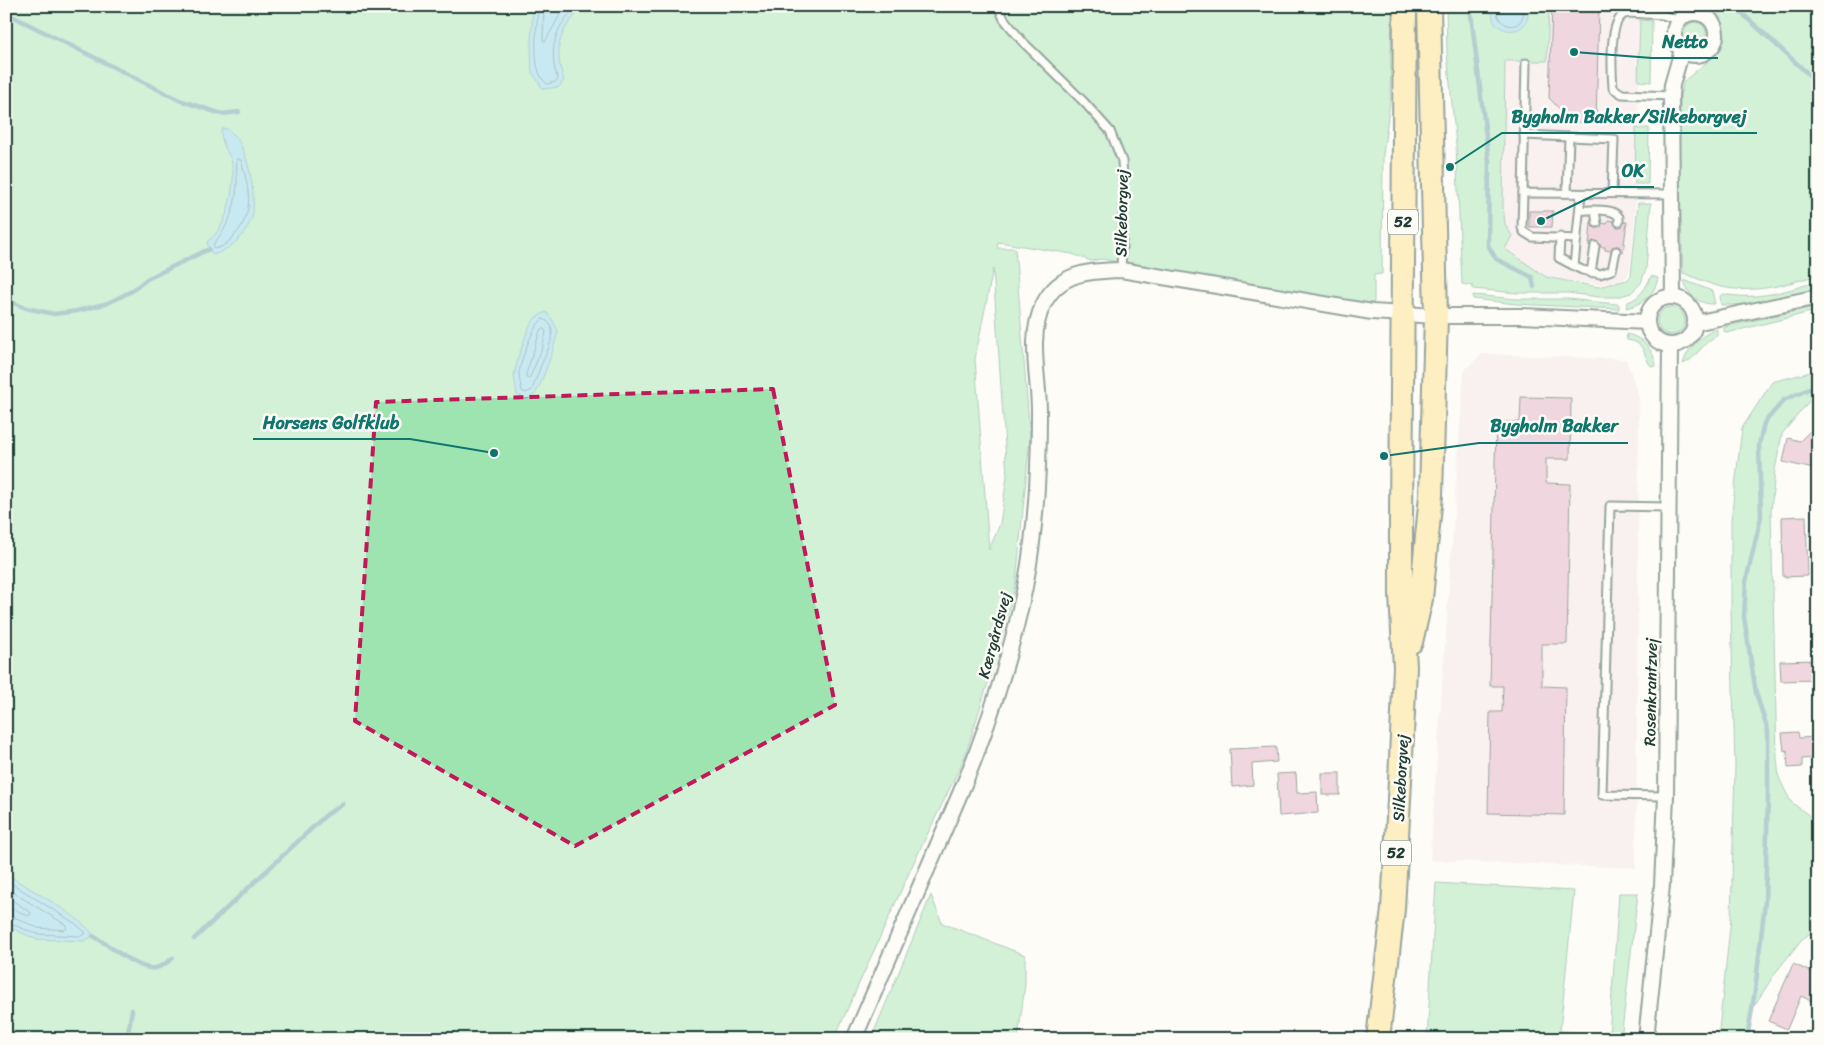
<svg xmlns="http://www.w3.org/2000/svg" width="1824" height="1045" font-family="Sriracha,sans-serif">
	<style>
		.built { fill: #f4e3e7 }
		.green { fill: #9ee4b0; stroke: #5e9072; fill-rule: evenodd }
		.water { fill: #8ad3ea; stroke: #5f97a1 }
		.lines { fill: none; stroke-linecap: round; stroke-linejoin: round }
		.shore { stroke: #4a797d; stroke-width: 1 }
		.stream { stroke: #5f97a1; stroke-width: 4.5 }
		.building { fill: #dfa9c2; stroke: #1f3d34 }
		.lane-casing { stroke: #1f3d34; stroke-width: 11 }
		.street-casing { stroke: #1f3d34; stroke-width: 18 }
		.primary-casing { stroke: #1f3d34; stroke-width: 26 }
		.lane { stroke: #fdfcf7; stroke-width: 7 }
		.street { stroke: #fdfcf7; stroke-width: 14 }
		.primary { stroke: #ffdf80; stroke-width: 22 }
		.marked { fill: none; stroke: #c2185b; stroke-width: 4; stroke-dasharray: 10 6; stroke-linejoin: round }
		.labels { text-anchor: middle; stroke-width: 5; stroke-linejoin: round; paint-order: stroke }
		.shield { fill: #fdfcf7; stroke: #62766e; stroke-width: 1 }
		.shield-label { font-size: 15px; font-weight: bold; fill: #1f3d34 }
		.street-label { font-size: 16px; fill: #1f3d34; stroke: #fdfcf7 }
		.leader { fill: none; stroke: #0f766e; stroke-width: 2 }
		.callout-dot { fill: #0f766e; stroke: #fdfcf7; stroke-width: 2 }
		.callout-label { font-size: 18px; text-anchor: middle; font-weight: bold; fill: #0f766e; stroke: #fdfcf7; stroke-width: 5; stroke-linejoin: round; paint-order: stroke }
	</style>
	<rect width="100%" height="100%" fill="#fdfcf7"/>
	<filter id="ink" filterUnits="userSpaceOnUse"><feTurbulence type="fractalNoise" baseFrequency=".02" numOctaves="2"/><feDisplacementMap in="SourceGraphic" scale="10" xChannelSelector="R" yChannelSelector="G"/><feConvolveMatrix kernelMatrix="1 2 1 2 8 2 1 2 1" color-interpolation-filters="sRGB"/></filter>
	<g filter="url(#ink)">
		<g class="built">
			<polygon points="1549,6 1641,6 1636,204 1630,268 1627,277 1622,280 1599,285 1546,277 1505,249 1511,236 1505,224 1503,205 1505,60 1547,61"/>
			<polygon points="1482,354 1626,359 1639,397 1636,868 1430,860 1464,370"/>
		</g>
		<g class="green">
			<path d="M 6,6 L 1392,6 L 1390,102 L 1383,155 L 1382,274 L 1374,275 L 1374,302 L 1367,305 L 1102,259 L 1091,261 L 1072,254 L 998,242 L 997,248 L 1015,248 L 1030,437 L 1016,582 L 998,651 L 964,759 L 914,862 L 834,1039 L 6,1039 ZM 993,269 L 1007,476 L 1000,524 L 989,550 L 975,359 Z"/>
			<polygon points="1446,6 1549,6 1547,61 1505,61 1503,205 1505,224 1512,236 1505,249 1546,277 1598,287 1627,280 1631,276 1638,203 1651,203 1646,269 1641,283 1631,293 1617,297 1599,297 1567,293 1517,293 1473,289 1473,286 1462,284 1456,145 1447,53"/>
			<path d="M 1705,6 L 1818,6 L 1818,275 C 1787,284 1759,293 1727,288 C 1712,286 1697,278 1683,273 L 1679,170 L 1680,95 L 1684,81 L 1721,50 L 1725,35 L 1722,22 L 1715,11 Z"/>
			<polygon points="1640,20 1652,21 1651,82 1638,81"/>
			<circle cx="1695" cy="33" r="11"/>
			<polygon points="1636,128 1649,128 1648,184 1635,184"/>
			<path d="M 1651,276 L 1658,278 C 1655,295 1642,305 1626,308 L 1628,302 C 1640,298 1646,288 1651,276 Z"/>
			<path d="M 1684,280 L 1712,291 L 1715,304 C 1700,305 1687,295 1684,280 Z"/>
			<path d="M 1818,281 L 1818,288 C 1786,297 1754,306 1721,305 L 1720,296 L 1723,294 C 1756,301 1787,291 1818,281 Z"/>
			<polygon points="1473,295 1517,299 1568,299 1617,304 1619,305 1619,309 1516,304 1473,299"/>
			<polygon points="1818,306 1818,311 1815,311 1727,333 1724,331 1724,327"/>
			<circle cx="1671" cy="321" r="14"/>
			<path d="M 1717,329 L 1717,336 C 1702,342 1698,358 1683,364 C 1687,348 1702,334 1717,329 Z"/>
			<path d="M 1626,334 C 1643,337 1654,350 1656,366 L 1652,367 C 1642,357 1648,343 1627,340 Z"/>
			<polygon points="1818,370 1818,396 1810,400 1782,434 1775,470 1771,511 1777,759 1779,778 1791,802 1818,822 1818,928 1802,939 1776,972 1752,1009 1748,1039 1718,1039 1731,918 1735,766 1731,612 1731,520 1742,428 1772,382"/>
			<polygon points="1436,883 1574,891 1560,1031 1609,1036 1619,893 1638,893 1621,1039 1427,1039"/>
			<polygon points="931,895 942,923 1025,955 1025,984 1018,1039 871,1039"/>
		</g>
		<g class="water">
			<path d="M 533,6 L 584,6 C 559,30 553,47 564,80 L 559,87 L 543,89 L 532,72 L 531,45 Z"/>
			<path d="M 1491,6 L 1530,6 C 1529,11 1528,18 1526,22 C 1519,35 1498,32 1493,19 C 1492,15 1492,10 1491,6 Z"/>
			<path d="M 223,128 C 247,133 255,191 253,211 C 253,216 250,222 248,226 C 242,240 227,250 213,255 L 209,249 L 207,242 C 211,239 215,235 218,231 C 229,215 237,178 231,160 C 226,147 222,146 221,131 Z"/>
			<polygon points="546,312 552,319 558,331 552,353 540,385 535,394 527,399 517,395 514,375 518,358 529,327 535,318"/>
			<path d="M 6,874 C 23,885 89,921 93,936 L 83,941 L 36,939 L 6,926 Z"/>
		</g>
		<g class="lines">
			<g class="shore">
				<path d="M 538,6 C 538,27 529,70 547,84 L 555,82 L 558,80 C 557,75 554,70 554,64 C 551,40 559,23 577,6"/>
				<polyline points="544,6 543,40 545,42 561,13 568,6"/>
				<path d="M 1496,6 C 1497,10 1497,15 1499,18 C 1504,27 1518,29 1522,18 C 1524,15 1524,10 1525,6"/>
				<path d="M 237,159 L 241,160 C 249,188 255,212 235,235 C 229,242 223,247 215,249 L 213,244 C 229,227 236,206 237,183 C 237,175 236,166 237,159 Z"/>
				<path d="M 543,319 C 563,326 545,355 540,368 C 537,375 535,383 532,390 L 526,393 L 522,391 C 521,386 519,379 519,374 C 520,362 533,324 543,319 Z"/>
				<polygon points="541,329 544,329 546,332 542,349 530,377 527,379 526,375"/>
				<polyline points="6,880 76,924 86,933 81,936 37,934 6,922"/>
				<polyline points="6,888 66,925 67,928 65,930 38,928 12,916 6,916"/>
				<polyline points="6,896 30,912 31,914 28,916 14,909 6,908"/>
			</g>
			<g class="stream">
				<polyline points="1470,6 1489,161 1488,245 1496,259 1532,277 1534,287"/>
				<polyline points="1734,6 1818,83"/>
				<polyline points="6,13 179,100 222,114 239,112"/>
				<polyline points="6,300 26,308 54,314 77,311 108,303 132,291 147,279 209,249"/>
				<path d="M 93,936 C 109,944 139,972 156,968 C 163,966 168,962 173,958"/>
				<polyline points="194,939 326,815 343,804"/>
				<polyline points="127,1039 132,1010"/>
				<polyline points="1747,1039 1755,991 1765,902 1768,796 1768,731 1756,693 1744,617 1746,581 1761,517 1759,445 1764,423 1784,400 1818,385"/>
			</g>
		</g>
		<g class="building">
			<polygon points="1552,6 1599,6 1596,123 1572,122 1549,98"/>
			<polygon points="1529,211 1553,211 1552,227 1529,227"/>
			<polygon points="1608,220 1614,221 1615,225 1619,227 1622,226 1624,222 1627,222 1623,252 1621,252 1620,247 1617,246 1612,247 1611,251 1605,250 1605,247 1600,247 1600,244 1596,241 1593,241 1589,246 1591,222 1593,227 1597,228 1601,227 1602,223 1607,224"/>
			<polygon points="1521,397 1571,398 1570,459 1546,459 1546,483 1570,484 1567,644 1542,644 1542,686 1566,687 1564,815 1488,813 1490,712 1502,712 1503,686 1490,686 1496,422 1520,422"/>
			<polygon points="1818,423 1818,470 1783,462 1788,438 1800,441"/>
			<polygon points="1806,516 1808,576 1783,577 1782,517"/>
			<polygon points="1818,660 1818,680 1781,681 1780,661"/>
			<polygon points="1798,732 1799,738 1818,737 1818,758 1802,759 1802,767 1788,768 1787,750 1784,751 1782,733"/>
			<polygon points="1276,747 1277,762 1252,764 1253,785 1232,787 1230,749"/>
			<polygon points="1296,773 1297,793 1317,792 1318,813 1279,816 1277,774"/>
			<rect x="1322" y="773" width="18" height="22"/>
			<polygon points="1793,964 1818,975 1818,985 1811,1001 1801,996 1787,1029 1768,1021"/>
		</g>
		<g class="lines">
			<g class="lane-casing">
				<g id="lane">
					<polyline points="998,6 1004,19 1022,41 1084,102 1110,131 1122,161 1124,196 1121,270"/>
					<polyline points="1526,63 1523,193 1671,194"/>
					<path d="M 1671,96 L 1622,94 L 1613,88 C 1612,73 1608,20 1625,14 C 1630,12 1639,14 1644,14 C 1659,15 1665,13 1678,22"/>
					<polyline points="1524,135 1614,139 1612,193"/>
					<polyline points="1523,193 1522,228 1524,232 1532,237 1577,239"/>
					<polyline points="1567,193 1569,137"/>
					<path d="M 1580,210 C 1591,211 1613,207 1619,217 L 1619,222"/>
					<polyline points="1595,211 1597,223"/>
					<polyline points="1560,237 1559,258 1582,270 1600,274 1612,270 1616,251"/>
					<polyline points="1574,266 1581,194"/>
					<polyline points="1591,273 1595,246"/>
					<polyline points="1666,796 1602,795 1610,506 1669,507"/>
				</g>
			</g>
			<g class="street-casing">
				<g id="street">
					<circle cx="1695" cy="34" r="21"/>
					<circle cx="1671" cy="321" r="24"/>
					<polyline points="1673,297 1671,96 1672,85 1682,50"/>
					<polyline points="1695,323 1818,297"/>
					<path d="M 854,1039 C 880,978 907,917 933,856 C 947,823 962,791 975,757 C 996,702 1013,645 1025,587 C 1036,531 1039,473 1039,416 C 1040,380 1027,339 1043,305 C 1059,272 1089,271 1121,270 L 1372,312 L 1436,316 L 1522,316 L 1647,322"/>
					<polyline points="1646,1039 1662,885 1666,796 1670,345"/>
				</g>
			</g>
			<g class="primary-casing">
				<g id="primary">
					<polyline points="1411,642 1421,599 1431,495 1436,316 1429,6"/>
					<polyline points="1378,1039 1393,909 1400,781 1405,667 1401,595 1401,521 1405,6"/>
				</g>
			</g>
			<use href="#lane" class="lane"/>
			<use href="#street" class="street"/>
			<use href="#primary" class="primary"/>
		</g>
	</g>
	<path d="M0 0H1824V1045H0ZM 773,389 L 835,705 L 575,846 L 355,721 L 376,402 Z" fill="#fdfcf7" fill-opacity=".55" fill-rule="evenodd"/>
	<path class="marked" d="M 773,389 L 835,705 L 575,846 L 355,721 L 376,402 Z"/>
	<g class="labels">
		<g class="shield">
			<rect x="1388" y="209.5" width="30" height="25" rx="4"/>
			<rect x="1381" y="840.5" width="30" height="25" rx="4"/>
		</g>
		<g class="shield-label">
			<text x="1403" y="227">52</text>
			<text x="1396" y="858">52</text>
		</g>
		<g class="street-label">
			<text transform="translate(1121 213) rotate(-89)" y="6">Silkeborgvej</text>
			<text transform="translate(994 635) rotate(-75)" y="6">Kærgårdsvej</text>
			<text transform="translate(1650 692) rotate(-89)" y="6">Rosenkrantzvej</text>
			<text transform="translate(1400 778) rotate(-87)" y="6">Silkeborgvej</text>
		</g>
	</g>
	<path class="leader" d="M1574 52L1652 58H1718M1450 167L1502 133H1757M1541 221L1611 187H1654M494 453L410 439H253M1384 456L1479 443H1628"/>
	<g class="callout-dot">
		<circle cx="1574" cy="52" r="5"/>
		<circle cx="1450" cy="167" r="5"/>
		<circle cx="1541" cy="221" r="5"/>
		<circle cx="494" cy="453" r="5"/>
		<circle cx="1384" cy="456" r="5"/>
	</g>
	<g class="callout-label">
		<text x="1685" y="48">Netto</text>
		<text x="1629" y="123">Bygholm Bakker/Silkeborgvej</text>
		<text x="1633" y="177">OK</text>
		<text x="331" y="429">Horsens Golfklub</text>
		<text x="1554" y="432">Bygholm Bakker</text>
	</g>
	<rect width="1824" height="1045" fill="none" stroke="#fdfcf7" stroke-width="25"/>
	<rect x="12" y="12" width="1799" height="1020" fill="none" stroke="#1f3d34" stroke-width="2" filter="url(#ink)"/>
</svg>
